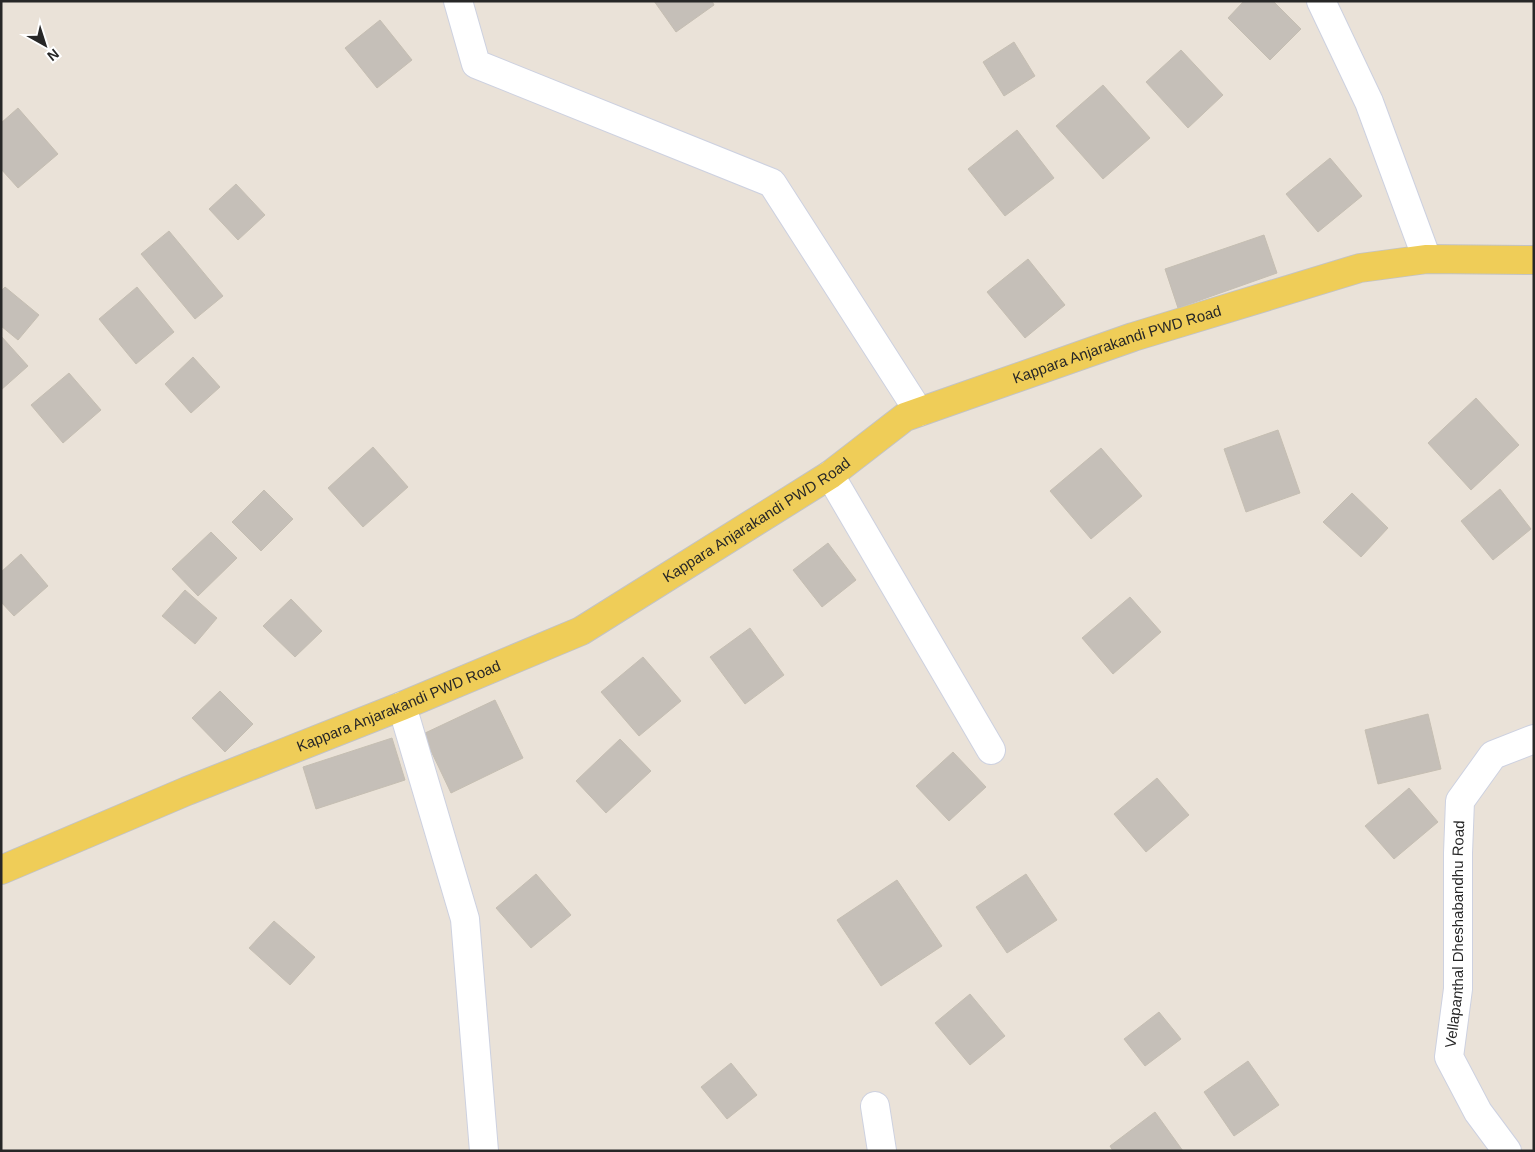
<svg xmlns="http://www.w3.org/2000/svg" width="1535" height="1152" font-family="Arial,sans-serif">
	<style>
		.building { fill: #c5bfb8; stroke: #c5beb2 }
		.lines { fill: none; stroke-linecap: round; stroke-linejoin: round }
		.minor-casing { stroke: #cdd1e0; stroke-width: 30 }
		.major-casing { stroke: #c3c3c3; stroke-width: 30 }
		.minor { stroke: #fff; stroke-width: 28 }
		.major { stroke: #efcd58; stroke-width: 28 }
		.labels { text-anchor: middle; stroke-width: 4.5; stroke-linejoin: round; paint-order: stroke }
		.street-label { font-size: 15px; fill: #272727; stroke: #fff }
	</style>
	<rect width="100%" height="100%" fill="#eae2d8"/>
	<g class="building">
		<polygon points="654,1 712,1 714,5 676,32"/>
		<polygon points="1244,1 1273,1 1301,29 1270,60 1228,18"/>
		<polygon points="380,20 412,60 377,88 345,48"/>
		<polygon points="1014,42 1035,76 1004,96 983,62"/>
		<polygon points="1181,50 1223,95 1188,128 1146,82"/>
		<polygon points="1103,85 1150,138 1103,179 1056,126"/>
		<polygon points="18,108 58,154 18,188 1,169 1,123"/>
		<polygon points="1017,130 1054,178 1005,216 968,169"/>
		<polygon points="1330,158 1362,196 1318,232 1286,194"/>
		<polygon points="236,184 265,215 238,240 209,209"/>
		<polygon points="169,231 223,296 195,319 141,254"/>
		<polygon points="1264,235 1277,273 1178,308 1165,269"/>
		<polygon points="1028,259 1065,305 1025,338 987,292"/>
		<polygon points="5,287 39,315 18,340 1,326 1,291"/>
		<polygon points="137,287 174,332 136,364 99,319"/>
		<polygon points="1,336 28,366 1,390"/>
		<polygon points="193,357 220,387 191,413 165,384"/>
		<polygon points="69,373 101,410 63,443 31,405"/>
		<polygon points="1476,398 1519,445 1471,490 1428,443"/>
		<polygon points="1278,430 1300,493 1246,512 1224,449"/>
		<polygon points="373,447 408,487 363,527 328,488"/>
		<polygon points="1101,448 1142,496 1091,539 1050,491"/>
		<polygon points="1500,489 1531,529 1493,560 1461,521"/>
		<polygon points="264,490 293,519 261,551 232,522"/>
		<polygon points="1352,493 1388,528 1361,557 1323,522"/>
		<polygon points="211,532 237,558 198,596 172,569"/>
		<polygon points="828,543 856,580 822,607 793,570"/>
		<polygon points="21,554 48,586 14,616 1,602 1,572"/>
		<polygon points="185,590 217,618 195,644 162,616"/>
		<polygon points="1130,597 1161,632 1113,674 1082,638"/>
		<polygon points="291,599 322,631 295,657 263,626"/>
		<polygon points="750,628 784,675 745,704 710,657"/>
		<polygon points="643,657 681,701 639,736 601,692"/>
		<polygon points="220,691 253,724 225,752 192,718"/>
		<polygon points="495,700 523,758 451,793 423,734"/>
		<polygon points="1428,714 1441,769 1378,784 1365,730"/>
		<polygon points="392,738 405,780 316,809 303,767"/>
		<polygon points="620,739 651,771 606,813 576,781"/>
		<polygon points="953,752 986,787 949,821 916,786"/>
		<polygon points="1157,778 1189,815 1146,852 1114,814"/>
		<polygon points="1409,788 1438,822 1394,859 1365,826"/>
		<polygon points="536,874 571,915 531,948 496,908"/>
		<polygon points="1026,874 1057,920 1007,953 976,907"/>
		<polygon points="897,880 942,946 881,986 837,920"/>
		<polygon points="274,921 315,957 290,985 249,948"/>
		<polygon points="970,994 1005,1036 970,1065 935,1023"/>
		<polygon points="1159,1012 1181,1039 1145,1066 1124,1039"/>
		<polygon points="1248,1061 1279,1105 1234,1136 1204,1092"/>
		<polygon points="731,1063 757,1095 727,1119 701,1087"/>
		<polygon points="1155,1112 1183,1151 1113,1151 1110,1146"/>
	</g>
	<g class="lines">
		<g class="minor-casing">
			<g id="minor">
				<polyline points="458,1 476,64 772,183 919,412"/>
				<polyline points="1321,1 1369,102 1427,259"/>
				<polyline points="830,475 991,750"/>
				<polyline points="402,706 465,919 484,1151"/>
				<polyline points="875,1106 882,1151"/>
				<path id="s1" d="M 1507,1151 L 1478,1112 L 1449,1057 L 1458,989 L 1458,853 L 1460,801 L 1493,755 L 1534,739"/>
			</g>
		</g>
		<g class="major-casing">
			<g id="major">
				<path id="s2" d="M 1,870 L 187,791 L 402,706 L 581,631 L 830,475 L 905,417 L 1133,337 L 1360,268 L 1427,259 L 1534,260"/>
			</g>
		</g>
		<use href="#minor" class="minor"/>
		<use href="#major" class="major"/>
	</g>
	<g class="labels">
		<g class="street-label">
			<text dy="5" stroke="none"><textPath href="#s2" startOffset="1240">Kappara Anjarakandi PWD Road</textPath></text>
			<text dy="5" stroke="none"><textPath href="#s2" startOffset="835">Kappara Anjarakandi PWD Road</textPath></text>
			<text dy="5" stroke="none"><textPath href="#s2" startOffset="430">Kappara Anjarakandi PWD Road</textPath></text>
			<text dy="5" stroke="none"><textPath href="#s1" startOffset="234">Vellapanthal Dheshabandhu Road</textPath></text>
		</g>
	</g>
	<rect width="1535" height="1152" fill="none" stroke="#272727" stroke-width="5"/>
	<g transform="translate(45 45) rotate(141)" stroke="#ffffff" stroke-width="4" paint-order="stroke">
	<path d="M0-4L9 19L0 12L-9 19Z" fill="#272727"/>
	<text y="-8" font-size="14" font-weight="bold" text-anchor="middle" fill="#272727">N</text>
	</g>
</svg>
